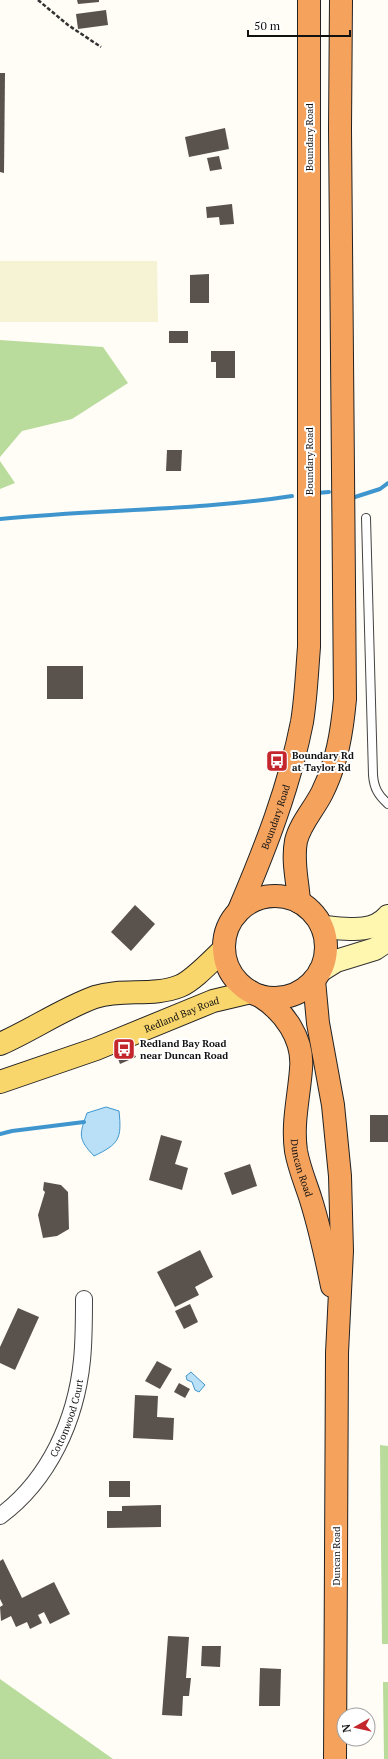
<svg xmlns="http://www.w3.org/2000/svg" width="388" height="1759" font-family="'PT Serif',serif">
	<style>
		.farmland { fill: #f6f3d4 }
		.forest { fill: #b9dc9c }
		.water { fill: #b9e0f7; stroke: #3f96cf }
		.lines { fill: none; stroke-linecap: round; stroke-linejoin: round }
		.stream { stroke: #3f96cf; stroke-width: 4 }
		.building { fill: #5a524d }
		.lane-casing { stroke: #444; stroke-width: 10 }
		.street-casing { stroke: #444; stroke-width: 18 }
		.secondary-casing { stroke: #333; stroke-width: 24 }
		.primary-casing { stroke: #222; stroke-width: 24 }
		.highway-casing { stroke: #222; stroke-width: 24 }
		.path { stroke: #333; stroke-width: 2.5; stroke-dasharray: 4 2; stroke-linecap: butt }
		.lane { stroke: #fff; stroke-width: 8 }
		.street { stroke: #fff; stroke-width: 16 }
		.secondary { stroke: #fff6b0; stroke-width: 22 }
		.primary { stroke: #f9d66b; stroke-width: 22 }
		.highway { stroke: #f5a25d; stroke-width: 22 }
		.labels { text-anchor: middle; stroke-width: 4; stroke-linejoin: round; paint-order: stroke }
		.street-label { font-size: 10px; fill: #111; stroke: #fff }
		.poi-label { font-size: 10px; font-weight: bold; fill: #111; stroke: #fff; text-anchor: start }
	</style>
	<rect width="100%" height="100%" fill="#fffdf5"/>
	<polygon class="farmland" points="0,261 157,261 158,322 0,322"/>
	<g class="forest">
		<polygon points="0,340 103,347 128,383 72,419 22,431 0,457"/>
		<polygon points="0,461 15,483 0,489"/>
		<polygon points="380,1445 388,1446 388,1644 382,1644"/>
		<polygon points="0,1679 113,1759 0,1759"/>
		<polygon points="383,1682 388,1682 388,1759 384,1759"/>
	</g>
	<g class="water">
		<path d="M 106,1107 L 119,1111 C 122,1139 119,1144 94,1156 C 78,1139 79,1135 87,1113 Z"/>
		<polygon points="191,1372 205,1385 199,1392 195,1390 192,1382 187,1380 186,1376"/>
	</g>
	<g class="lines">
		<g class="stream">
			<polyline points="317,493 329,492"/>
			<polyline points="355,497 380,489 388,483"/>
			<path d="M 0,519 C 97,509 196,511 292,496"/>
			<polyline points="0,1134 12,1131 84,1122"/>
		</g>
	</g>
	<g class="building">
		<polygon points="77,0 99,0 99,2 78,4"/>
		<polygon points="106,10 108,25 78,29 76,14"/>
		<polygon points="0,73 5,73 4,173 0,172"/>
		<polygon points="225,128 229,149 189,157 185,137"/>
		<polygon points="219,156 222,169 210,171 207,158"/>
		<polygon points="232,204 234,224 220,225 219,217 207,218 206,207"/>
		<polygon points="209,274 209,303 190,303 190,275"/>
		<rect x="169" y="331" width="19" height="12"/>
		<polygon points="211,351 235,351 235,378 216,378 216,362 211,362"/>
		<polygon points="167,450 182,450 181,471 166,471"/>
		<rect x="47" y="666" width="36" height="33"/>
		<polygon points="135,905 155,924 131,951 111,932"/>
		<polygon points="132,1050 136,1057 120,1064 117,1056"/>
		<rect x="370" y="1115" width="18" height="27"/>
		<polygon points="161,1135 182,1141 175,1164 188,1168 182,1190 149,1180"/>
		<polygon points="250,1164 257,1186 232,1195 224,1173"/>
		<polygon points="44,1182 61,1185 68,1192 69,1229 57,1236 43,1238 38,1215 45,1192 43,1190"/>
		<polygon points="200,1250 213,1277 195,1287 199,1295 175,1307 157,1272"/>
		<polygon points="190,1304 198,1322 184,1329 175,1311"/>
		<polygon points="18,1308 39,1317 15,1370 0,1363 0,1347"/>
		<polygon points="157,1361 172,1369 160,1389 145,1381"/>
		<polygon points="179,1383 190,1389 185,1398 174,1392"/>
		<polygon points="135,1395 158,1396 157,1417 174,1418 173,1440 133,1438"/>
		<rect x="109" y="1481" width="21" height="16"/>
		<polygon points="161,1505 161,1527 107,1528 107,1511 122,1511 122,1506"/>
		<polygon points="3,1559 22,1598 54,1582 70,1614 50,1624 44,1612 38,1615 42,1623 30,1629 27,1622 16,1627 11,1616 1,1621 0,1607 3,1605 0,1599 0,1561"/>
		<polygon points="168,1636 189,1637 186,1678 191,1678 189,1696 183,1696 182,1716 162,1715"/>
		<polygon points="202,1646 221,1646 220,1667 201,1666"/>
		<polygon points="260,1668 281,1669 280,1706 259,1706"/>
	</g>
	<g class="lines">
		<g class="lane-casing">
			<path id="lane" d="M 366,518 L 373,775 C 374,788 378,795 388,804"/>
		</g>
		<g class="street-casing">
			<g id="street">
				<path id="s1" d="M 0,1516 C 49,1480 76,1420 82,1360 C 84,1340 84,1319 84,1299"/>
			</g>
		</g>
		<g class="secondary-casing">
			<g id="secondary">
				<path d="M 322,927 C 344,928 372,935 388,916"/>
				<polyline points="320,971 336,961 375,949 388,940"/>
			</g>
		</g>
		<g class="primary-casing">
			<g id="primary">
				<path d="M 0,1044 C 32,1030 62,1009 95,997 C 123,988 153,997 180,986 C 194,980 212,960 224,949"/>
				<path id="s2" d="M 0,1082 L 96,1049 L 213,1001 L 251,992"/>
			</g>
		</g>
		<g class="highway-casing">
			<g id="highway">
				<circle cx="275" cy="947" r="51"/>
				<path d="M 299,902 C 298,882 292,862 296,841 C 300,824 314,809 322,793 C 337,763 342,732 345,699 L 340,129 L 341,0"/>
				<path id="s3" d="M 239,910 C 265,849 289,788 302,722 C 306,698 307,671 309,647 L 309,0"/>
				<polyline points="314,980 318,1023 333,1105 340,1176 342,1251 337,1353 335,1759"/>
				<path id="s4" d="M 260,996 C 284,1011 304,1039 301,1069 C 299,1097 292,1123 296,1151 C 299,1168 306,1184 311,1200 C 320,1229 326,1257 332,1286"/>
			</g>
		</g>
		<polyline class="path" points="38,0 68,25 101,47"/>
		<use href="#lane" class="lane"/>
		<use href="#street" class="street"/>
		<use href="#secondary" class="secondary"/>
		<use href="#primary" class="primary"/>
		<use href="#highway" class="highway"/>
	</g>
	<defs>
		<g id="bus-square" transform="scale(1.15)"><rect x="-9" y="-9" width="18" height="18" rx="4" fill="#c4262e" stroke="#fff"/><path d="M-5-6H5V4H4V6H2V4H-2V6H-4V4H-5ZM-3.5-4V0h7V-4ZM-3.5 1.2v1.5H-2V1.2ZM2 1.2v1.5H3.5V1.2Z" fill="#fff"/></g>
	</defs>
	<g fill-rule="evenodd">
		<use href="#bus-square" x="277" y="761"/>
		<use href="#bus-square" x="124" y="1049"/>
	</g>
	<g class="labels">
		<g class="street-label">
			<text transform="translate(309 137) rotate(-90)" y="4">Boundary Road</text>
			<text transform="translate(309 461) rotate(-90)" y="4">Boundary Road</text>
			<text dy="4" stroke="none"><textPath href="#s3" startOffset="100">Boundary Road</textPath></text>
			<text dy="4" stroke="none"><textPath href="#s2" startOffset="194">Redland Bay Road</textPath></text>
			<text dy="4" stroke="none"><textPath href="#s4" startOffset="188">Duncan Road</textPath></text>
			<text dy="4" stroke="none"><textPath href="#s1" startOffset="121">Cottonwood Court</textPath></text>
			<text transform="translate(336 1556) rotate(-90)" y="4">Duncan Road</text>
		</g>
		<g class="poi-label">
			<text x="292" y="759">Boundary Rd<tspan x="292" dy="12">at Taylor Rd</tspan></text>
			<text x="140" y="1047">Redland Bay Road<tspan x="140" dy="12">near Duncan Road</tspan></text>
		</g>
	</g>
	<g transform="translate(356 1727) rotate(262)"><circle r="19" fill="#ffffff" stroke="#a0a0a0"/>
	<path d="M0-3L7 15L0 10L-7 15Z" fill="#c4262e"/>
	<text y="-6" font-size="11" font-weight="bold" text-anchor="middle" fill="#111111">N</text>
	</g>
	<path d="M248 30v6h102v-6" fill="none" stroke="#111111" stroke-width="2"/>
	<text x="254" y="30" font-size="12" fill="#111111" stroke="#ffffff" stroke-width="3" paint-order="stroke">50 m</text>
</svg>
